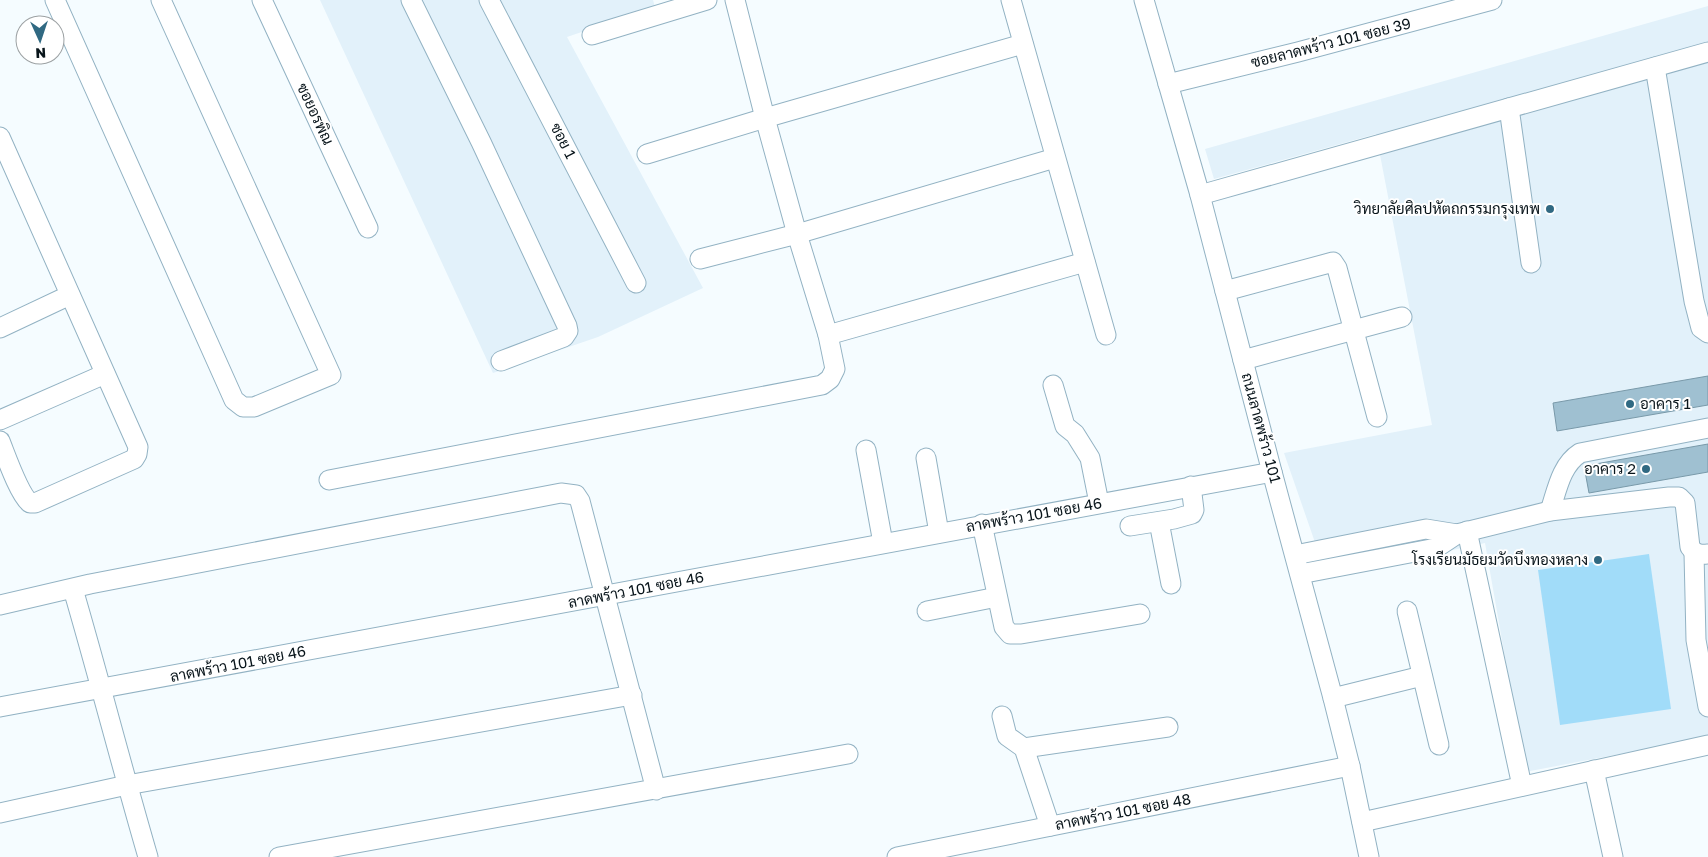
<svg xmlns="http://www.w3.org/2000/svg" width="1708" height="857" font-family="'Golos Text',Sarabun,sans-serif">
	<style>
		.built { fill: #e2f1fa }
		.green { fill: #a1dcf9 }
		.building { fill: #9fc0d1; stroke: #7999a9 }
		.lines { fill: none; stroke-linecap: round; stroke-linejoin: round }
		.minor-casing { stroke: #92b2c3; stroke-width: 21 }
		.minor { stroke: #fff; stroke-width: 19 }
		.poi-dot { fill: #306982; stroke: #fff; stroke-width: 2 }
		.labels { text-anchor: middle; stroke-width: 4; stroke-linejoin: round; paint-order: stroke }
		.street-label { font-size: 15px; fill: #08141a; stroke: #fff }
		.poi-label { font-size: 15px; fill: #08141a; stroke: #fff; text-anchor: end }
	</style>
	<rect width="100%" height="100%" fill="#f5fcff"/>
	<g class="built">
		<polygon points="320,0 653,0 655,7 567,37 703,288 598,337 493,373"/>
		<polygon points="1708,6 1708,755 1704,738 1525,772 1485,543 1327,577 1284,453 1432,425 1376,134 1214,179 1205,149"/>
	</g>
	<polygon class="green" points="1649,554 1671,709 1560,725 1538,570"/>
	<g class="building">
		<polygon points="1708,376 1708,405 1557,431 1553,403"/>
		<polygon points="1708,444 1708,472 1589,493 1584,466"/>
	</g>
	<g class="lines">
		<g class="minor-casing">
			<g id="minor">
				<polyline points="55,0 234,400 243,407 254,407 331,375 161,0"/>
				<polyline points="262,0 368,228"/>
				<polyline points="411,0 481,142 567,326 568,331 564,337 501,361"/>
				<polyline points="489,0 636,283"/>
				<polyline points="1011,0 1106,335"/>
				<polyline points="1144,0 1200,195 1272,472 1333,698 1350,766 1369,857"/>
				<polyline points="592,35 707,0"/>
				<polyline points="1655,67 1694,301 1701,328 1708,333"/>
				<polyline points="1168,84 1298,52 1492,0"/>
				<polyline points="1509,108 1531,263"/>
				<path d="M 0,137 L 138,447 L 137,454 L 134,459 L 35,503 L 30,503 C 19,494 6,456 0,441"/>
				<polyline points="647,154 765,118 1023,44"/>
				<polyline points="1200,195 1708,52"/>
				<polyline points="700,259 797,234 1055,158"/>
				<polyline points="1225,291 1333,262 1337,268 1377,417"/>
				<polyline points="0,328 70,295"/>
				<polyline points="828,335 1085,262"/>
				<polyline points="1243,360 1402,317"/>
				<polyline points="1053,385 1065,426 1075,434 1090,458 1099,503"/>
				<polyline points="0,420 105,374"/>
				<polyline points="866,450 883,543"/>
				<polyline points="926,458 939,533"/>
				<polyline points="329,480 822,385 830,379 835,369 828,335 797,234 765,118 735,0"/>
				<path d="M 1550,511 C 1557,490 1561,465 1580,453 L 1708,428"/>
				<polyline points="1159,522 1171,584"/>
				<polyline points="982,524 1004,627 1010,634 1021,634 1140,614"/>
				<polyline points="1130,526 1174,519 1192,514 1194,510 1191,486"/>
				<polyline points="1467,531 1522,786"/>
				<polyline points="1694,553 1696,640 1708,707"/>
				<polyline points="1295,555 1426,529 1457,534"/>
				<path d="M 1300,574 L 1436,548 L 1457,534 L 1550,511 L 1669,497 L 1679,497 L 1685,503 L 1690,547 C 1695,554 1700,555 1708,554"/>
				<path d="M 73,589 C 99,678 122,768 148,857"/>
				<polyline points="0,605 90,584 561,493 576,495 580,501 656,790"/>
				<polyline points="927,611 997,597"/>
				<polyline points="1407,611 1439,745"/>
				<polyline points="1333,698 1422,676"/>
				<polyline points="0,707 1272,472"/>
				<polyline points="1002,716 1007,736 1024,748 1050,826"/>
				<polyline points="1024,748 1168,727"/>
				<polyline points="1594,770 1613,857"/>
				<polyline points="0,813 127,785 632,695"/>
				<polyline points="1362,822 1708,745"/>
				<polyline points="279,857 848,754"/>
				<polyline points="897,857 1350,766"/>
			</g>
		</g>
		<use href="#minor" class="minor"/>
	</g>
	<g class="poi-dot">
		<circle cx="1550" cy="209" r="5"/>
		<circle cx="1630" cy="404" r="5"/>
		<circle cx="1646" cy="469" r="5"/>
		<circle cx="1598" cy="560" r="5"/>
	</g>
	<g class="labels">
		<g class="street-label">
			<text transform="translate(1331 43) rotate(-14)" y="5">ซอยลาดพร้าว 101 ซอย 39</text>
			<text transform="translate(315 114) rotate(65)" y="5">ซอยอรพิณ</text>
			<text transform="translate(563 141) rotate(63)" y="5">ซอย 1</text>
			<text transform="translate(1261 428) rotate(75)" y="5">ถนนลาดพร้าว 101</text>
			<text transform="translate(1034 515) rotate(-10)" y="5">ลาดพร้าว 101 ซอย 46</text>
			<text transform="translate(636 590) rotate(-11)" y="5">ลาดพร้าว 101 ซอย 46</text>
			<text transform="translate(238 664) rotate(-11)" y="5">ลาดพร้าว 101 ซอย 46</text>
			<text transform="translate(1123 812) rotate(-11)" y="5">ลาดพร้าว 101 ซอย 48</text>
		</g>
		<g class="poi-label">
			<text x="1540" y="214">วิทยาลัยศิลปหัตถกรรมกรุงเทพ</text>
			<text x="1640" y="409" text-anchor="start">อาคาร 1</text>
			<text x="1636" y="474">อาคาร 2</text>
			<text x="1588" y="565">โรงเรียนมัธยมวัดบึงทองหลาง</text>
		</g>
	</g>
	<g transform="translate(40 40) rotate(177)"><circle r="24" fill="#ffffff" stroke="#9ca1a3"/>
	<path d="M0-4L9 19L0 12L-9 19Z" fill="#306982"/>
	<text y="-8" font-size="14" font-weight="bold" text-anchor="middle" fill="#08141a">N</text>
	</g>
</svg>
